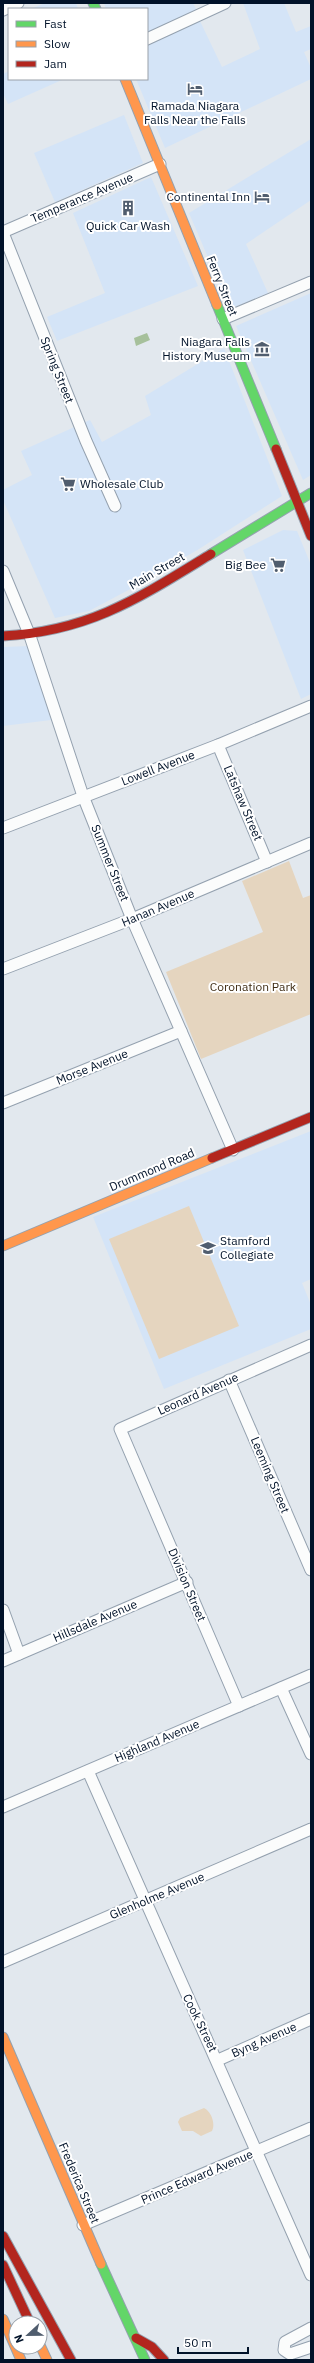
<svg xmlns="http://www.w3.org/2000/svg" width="314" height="2363" font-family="'IBM Plex Sans',sans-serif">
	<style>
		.built { fill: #d4e4f7 }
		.green { fill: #e5d5bf }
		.water { fill: #a6c09b }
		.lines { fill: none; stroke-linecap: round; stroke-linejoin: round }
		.street-casing { stroke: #94a1af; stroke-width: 13 }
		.fast-casing { stroke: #94a1af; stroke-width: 11 }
		.slow-casing { stroke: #94a1af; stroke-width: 11 }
		.jam-casing { stroke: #94a1af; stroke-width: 11 }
		.street { stroke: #fbfcfc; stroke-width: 11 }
		.fast { stroke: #63d668; stroke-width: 9 }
		.slow { stroke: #ff974d; stroke-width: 9 }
		.jam { stroke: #b3261e; stroke-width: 9 }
		.labels { text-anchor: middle; stroke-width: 4; stroke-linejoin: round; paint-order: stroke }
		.poi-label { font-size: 12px; fill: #011229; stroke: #fff; text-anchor: end }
		.street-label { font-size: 12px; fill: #011229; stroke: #fff }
		.park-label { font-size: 12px; fill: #3f2d15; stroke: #fff }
	</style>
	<rect width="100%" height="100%" fill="#e2e8ee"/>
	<g class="built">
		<polygon points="45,3 76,3 78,9 31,9"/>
		<polygon points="104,3 193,3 197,11 147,36 147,9 106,9"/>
		<polygon points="243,3 284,3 296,32 311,26 311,49 304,52 311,68 311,79 165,148 136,79 147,79 147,46 199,19 222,67 260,49"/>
		<polygon points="9,71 9,79 64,79 8,104 3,93 3,74"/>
		<polygon points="124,115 143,163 55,202 34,153"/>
		<polygon points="311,139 311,200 246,244 268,293 230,309 189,213"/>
		<polygon points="151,177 198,286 57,341 47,317 105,293 73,213"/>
		<polygon points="311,293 311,475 303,480 236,326"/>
		<polygon points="224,348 282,496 199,549 134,587 89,611 55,618 3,500 3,490 32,475 21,451 90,420 102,442 151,415 145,396"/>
		<polygon points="283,530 297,531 311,565 311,694 301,699 243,550"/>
		<polygon points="30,646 51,720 3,726 3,647"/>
		<polygon points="311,1131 311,1279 302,1283 311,1305 311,1329 164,1389 93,1217"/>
	</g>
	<g class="green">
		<polygon points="289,861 303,898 311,895 311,1014 201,1059 166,972 263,932 242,881"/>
		<polygon points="189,1206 239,1326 159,1359 109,1239"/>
		<path d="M 204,2108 C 211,2111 216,2124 212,2131 L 201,2136 L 193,2131 L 182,2131 L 178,2122 L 180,2118 Z"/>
	</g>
	<polygon class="water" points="147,333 150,340 136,346 134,338"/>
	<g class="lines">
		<g class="street-casing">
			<g id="street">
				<polyline points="3,10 18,3"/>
				<polyline points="147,39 225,3"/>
				<polyline points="3,232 160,164"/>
				<polyline points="3,233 86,441 115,506"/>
				<polyline points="223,319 311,282"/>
				<polyline points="3,571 30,636 83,796 132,919 233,1150"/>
				<polyline points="218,745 267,862"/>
				<polyline points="3,828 218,745 311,706"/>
				<polyline points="3,969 132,919 311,843"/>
				<polyline points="3,1103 181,1031"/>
				<polyline points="229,1380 311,1570"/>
				<polyline points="3,1610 19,1654"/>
				<polyline points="3,1661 187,1582"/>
				<polyline points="281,1688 311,1754"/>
				<polyline points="239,1706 120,1429 311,1345"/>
				<polyline points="88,1771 311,2275"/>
				<polyline points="3,1807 311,1675"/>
				<polyline points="3,1962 311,1829"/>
				<polyline points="218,2060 311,2019"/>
				<polyline points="83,2225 311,2128"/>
				<polyline points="311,2328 285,2342 284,2350 290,2354 311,2347"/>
			</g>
		</g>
		<g class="fast-casing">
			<g id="fast">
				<polyline points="93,3 96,9"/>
				<polyline points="217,305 276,449"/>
				<polyline points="211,554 311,493"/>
				<polyline points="101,2264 145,2360"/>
			</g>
		</g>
		<g class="slow-casing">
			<g id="slow">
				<polyline points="125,79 217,305"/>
				<polyline points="3,1246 212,1158"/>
				<polyline points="3,2037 101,2264"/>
				<polyline points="3,2319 21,2360"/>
				<polyline points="40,2345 47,2360"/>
			</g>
		</g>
		<g class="jam-casing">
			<g id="jam">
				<polyline points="276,449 311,536"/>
				<path d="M 3,636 C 90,631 139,598 211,554"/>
				<polyline points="212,1158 311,1117"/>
				<polyline points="3,2236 71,2360"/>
				<polyline points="3,2265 30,2323"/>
				<polyline points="136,2338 152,2347 164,2360"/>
			</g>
		</g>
		<use href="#street" class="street"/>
		<use href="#fast" class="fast"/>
		<use href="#slow" class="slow"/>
		<use href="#jam" class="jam"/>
	</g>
	<defs>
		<g id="hotel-bare" transform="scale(1.2)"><path d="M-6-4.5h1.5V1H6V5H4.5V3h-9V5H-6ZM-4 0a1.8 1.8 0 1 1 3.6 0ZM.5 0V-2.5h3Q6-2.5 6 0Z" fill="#505d6e" stroke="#fff" stroke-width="2.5" paint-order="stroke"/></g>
		<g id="building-bare" transform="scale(1.2)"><path d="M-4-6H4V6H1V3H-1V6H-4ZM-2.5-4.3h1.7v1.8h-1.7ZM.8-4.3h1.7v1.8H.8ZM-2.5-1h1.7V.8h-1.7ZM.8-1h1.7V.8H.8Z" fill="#505d6e" stroke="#fff" stroke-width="2.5" paint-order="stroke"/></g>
		<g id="museum-bare" transform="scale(1.2)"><path d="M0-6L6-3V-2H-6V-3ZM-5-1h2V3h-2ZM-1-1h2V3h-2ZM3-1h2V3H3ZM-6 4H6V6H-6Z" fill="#505d6e" stroke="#fff" stroke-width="2.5" paint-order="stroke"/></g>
		<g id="supermarket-bare" transform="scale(1.2)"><path d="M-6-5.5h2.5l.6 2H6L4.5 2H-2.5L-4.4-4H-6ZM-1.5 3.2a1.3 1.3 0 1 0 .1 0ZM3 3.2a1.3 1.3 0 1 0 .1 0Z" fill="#505d6e" stroke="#fff" stroke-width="2.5" paint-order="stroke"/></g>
		<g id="school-bare" transform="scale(1.2)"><path d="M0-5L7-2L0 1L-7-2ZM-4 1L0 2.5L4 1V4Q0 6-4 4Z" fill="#505d6e" stroke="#fff" stroke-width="2.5" paint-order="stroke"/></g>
	</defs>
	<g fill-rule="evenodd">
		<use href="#hotel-bare" x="195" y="89"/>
		<use href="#hotel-bare" x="262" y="197"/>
		<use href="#building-bare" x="128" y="208"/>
		<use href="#museum-bare" x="262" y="349"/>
		<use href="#supermarket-bare" x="68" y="484"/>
		<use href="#supermarket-bare" x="278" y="565"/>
		<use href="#school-bare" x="208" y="1248"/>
	</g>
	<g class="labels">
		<g class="poi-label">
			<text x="195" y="110" text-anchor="middle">Ramada Niagara<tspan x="195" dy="14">Falls Near the Falls</tspan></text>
			<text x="250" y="201">Continental Inn</text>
			<text x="128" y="230" text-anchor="middle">Quick Car Wash</text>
			<text x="250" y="346">Niagara Falls<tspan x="250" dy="14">History Museum</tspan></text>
			<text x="80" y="488" text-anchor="start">Wholesale Club</text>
			<text x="266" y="569">Big Bee</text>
			<text x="220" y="1245" text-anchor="start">Stamford<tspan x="220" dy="14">Collegiate</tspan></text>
		</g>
		<g class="street-label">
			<text transform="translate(82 198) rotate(-23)" y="4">Temperance Avenue</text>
			<text transform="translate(222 286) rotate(68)" y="4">Ferry Street</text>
			<text transform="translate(57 370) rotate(68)" y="4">Spring Street</text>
			<text transform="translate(157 571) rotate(-30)" y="4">Main Street</text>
			<text transform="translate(158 768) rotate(-21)" y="4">Lowell Avenue</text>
			<text transform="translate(243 803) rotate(67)" y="4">Latshaw Street</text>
			<text transform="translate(110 863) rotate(68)" y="4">Summer Street</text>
			<text transform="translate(158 908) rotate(-23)" y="4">Hanan Avenue</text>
			<text transform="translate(92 1067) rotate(-22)" y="4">Morse Avenue</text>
			<text transform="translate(152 1170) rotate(-23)" y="4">Drummond Road</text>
			<text transform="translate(198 1394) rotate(-24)" y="4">Leonard Avenue</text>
			<text transform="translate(270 1475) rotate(67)" y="4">Leeming Street</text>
			<text transform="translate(187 1585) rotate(67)" y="4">Division Street</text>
			<text transform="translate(95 1621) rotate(-23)" y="4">Hillsdale Avenue</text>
			<text transform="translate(157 1741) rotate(-23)" y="4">Highland Avenue</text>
			<text transform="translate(157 1896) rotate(-23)" y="4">Glenholme Avenue</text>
			<text transform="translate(200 2023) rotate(64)" y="4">Cook Street</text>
			<text transform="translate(264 2040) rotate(-24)" y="4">Byng Avenue</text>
			<text transform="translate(197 2177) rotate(-23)" y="4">Prince Edward Avenue</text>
			<text transform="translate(79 2183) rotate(67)" y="4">Frederica Street</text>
		</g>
		<g class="park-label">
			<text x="253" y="991">Coronation Park</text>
		</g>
	</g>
	<rect width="314" height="2363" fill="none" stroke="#011229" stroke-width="8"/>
	<rect x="8" y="8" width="140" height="72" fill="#ffffff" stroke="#99a0a9"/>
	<rect x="16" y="21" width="20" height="6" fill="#63d668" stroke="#99a0a9"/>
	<text x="44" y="28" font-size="12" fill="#011229">Fast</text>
	<rect x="16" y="41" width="20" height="6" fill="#ff974d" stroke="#99a0a9"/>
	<text x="44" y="48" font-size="12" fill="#011229">Slow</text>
	<rect x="16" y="61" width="20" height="6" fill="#b3261e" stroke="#99a0a9"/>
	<text x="44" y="68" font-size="12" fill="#011229">Jam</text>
	<g transform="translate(28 2335) rotate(248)"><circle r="19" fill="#ffffff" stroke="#99a0a9"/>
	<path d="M0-3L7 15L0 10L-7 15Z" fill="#505d6e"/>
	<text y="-6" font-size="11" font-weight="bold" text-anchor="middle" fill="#011229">N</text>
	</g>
	<path d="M178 2347v6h70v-6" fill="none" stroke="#011229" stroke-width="2"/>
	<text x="184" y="2347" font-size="12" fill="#011229" stroke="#ffffff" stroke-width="3" paint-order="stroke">50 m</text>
</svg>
